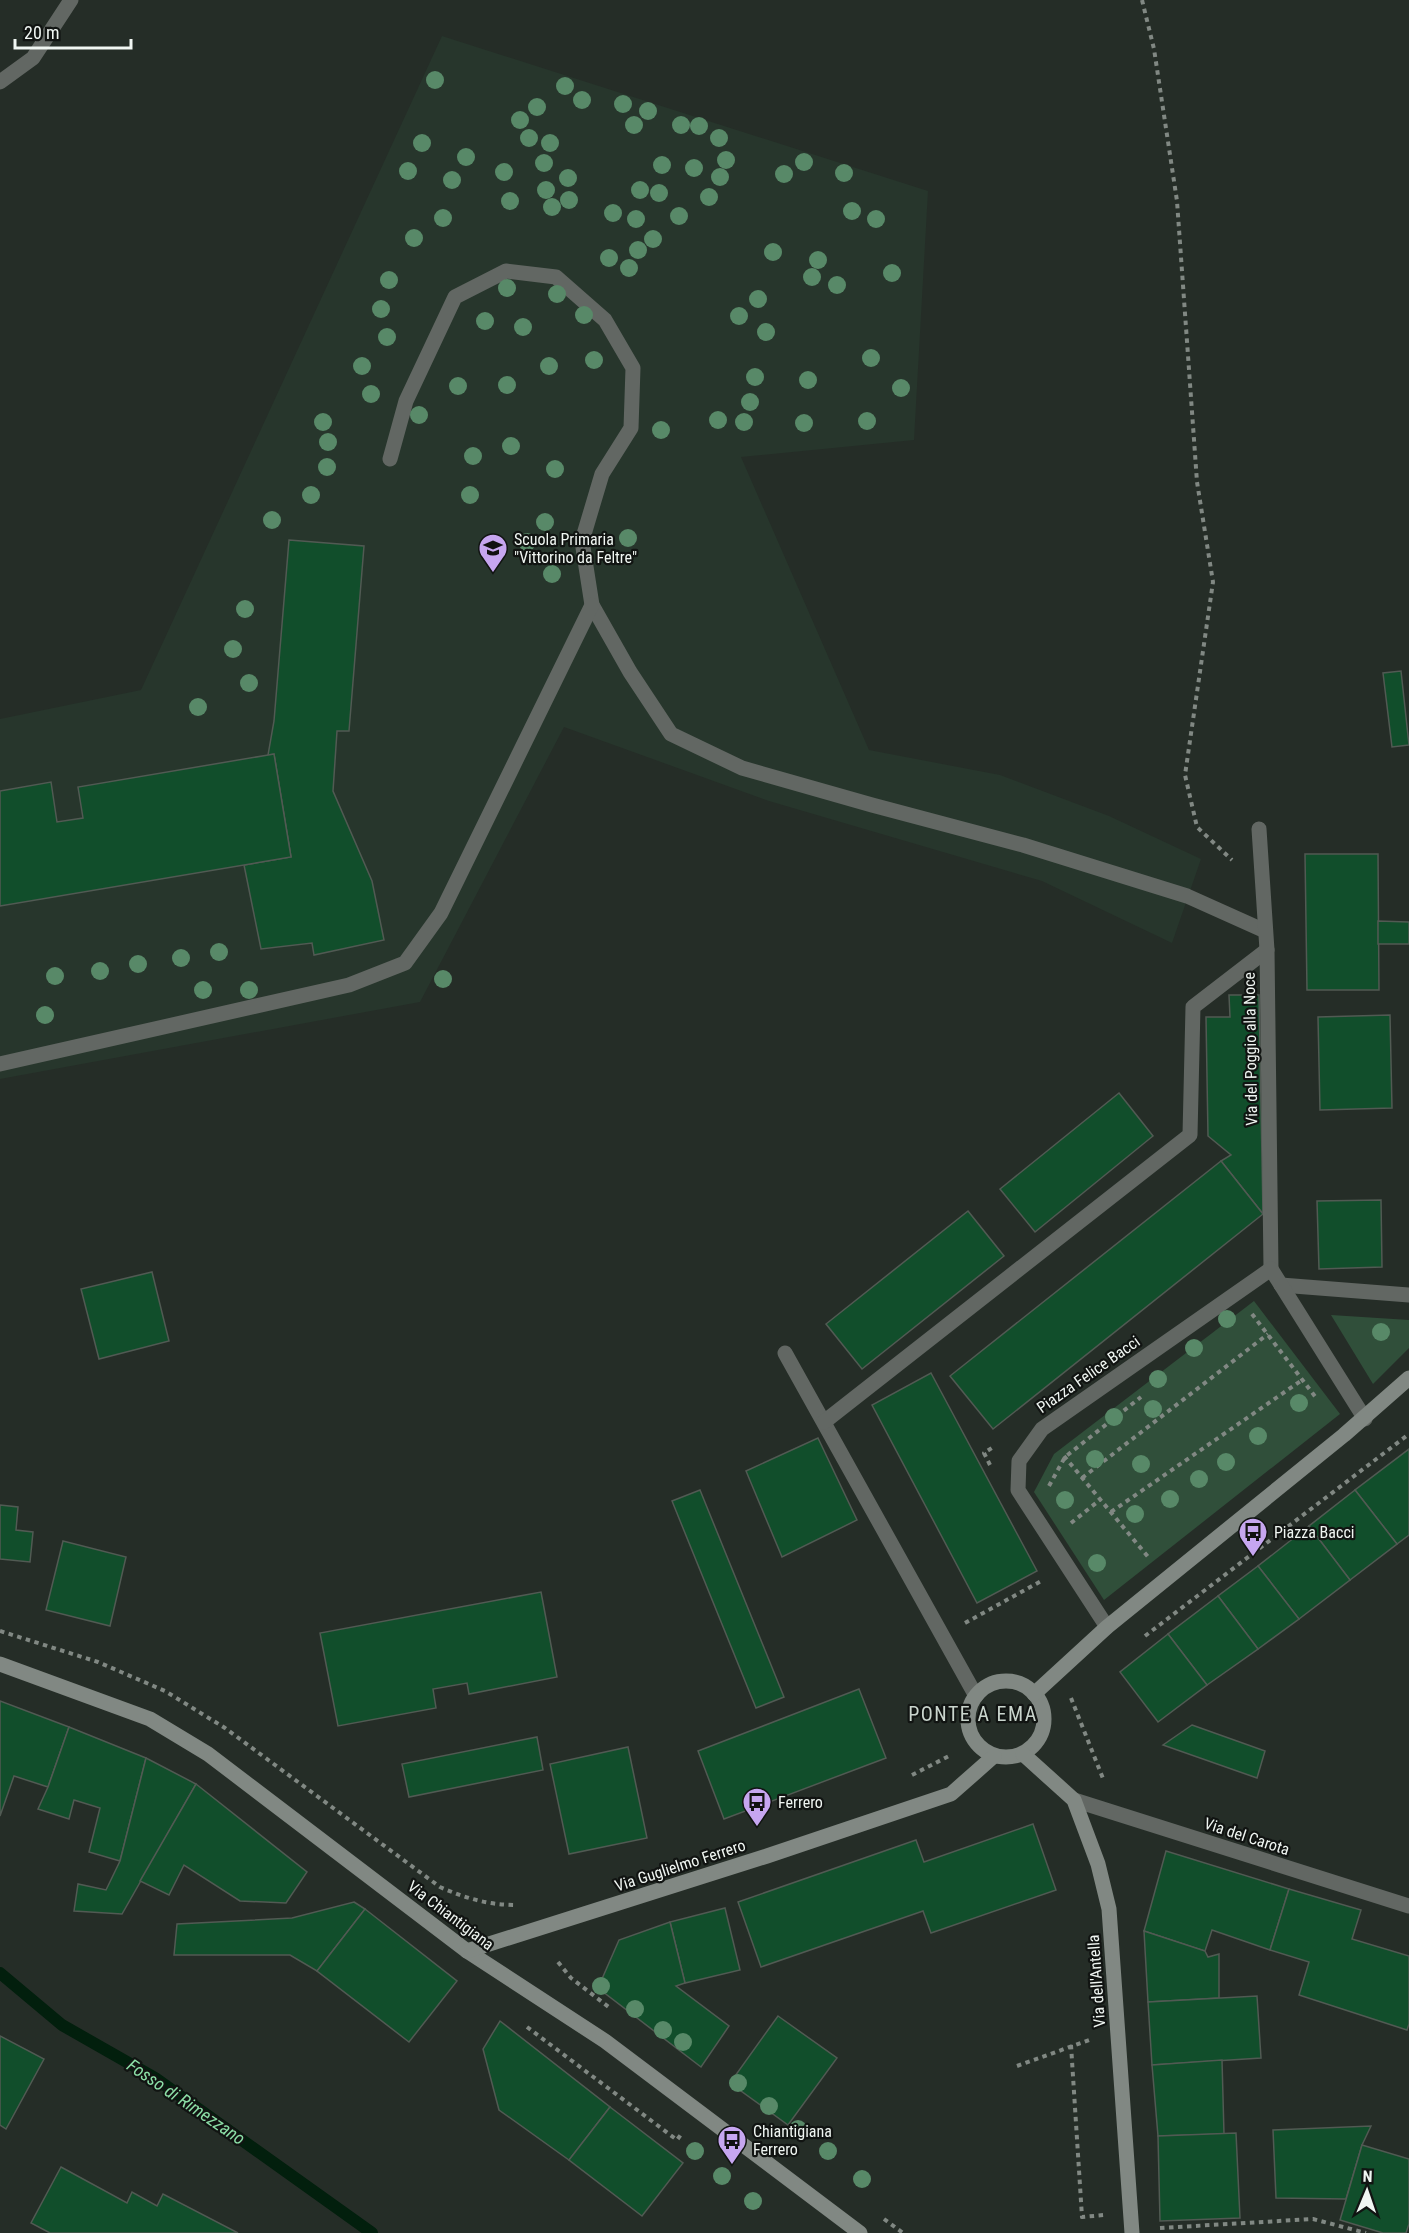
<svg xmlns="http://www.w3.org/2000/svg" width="1409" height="2233" font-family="'Roboto Condensed',sans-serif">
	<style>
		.built { fill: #27362c }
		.green { fill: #304f3a }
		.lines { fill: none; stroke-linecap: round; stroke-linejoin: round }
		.stream { stroke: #021f0d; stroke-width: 12 }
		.building { fill: #114e2b; stroke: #515a53; stroke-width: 1.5 }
		.path { stroke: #818883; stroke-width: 4; stroke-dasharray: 4.5 4.5; stroke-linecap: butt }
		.lane { stroke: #626763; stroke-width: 15 }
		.street { stroke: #626763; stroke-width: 15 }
		.secondary { stroke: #818883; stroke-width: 15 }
		.tree { fill: #588968 }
		.labels { text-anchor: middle; stroke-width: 4.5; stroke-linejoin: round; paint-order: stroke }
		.poi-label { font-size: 16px; fill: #f0f6f2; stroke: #111412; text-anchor: start }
		.street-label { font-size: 16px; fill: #f0f6f2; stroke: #111412 }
		.water-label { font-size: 18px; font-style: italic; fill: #8cdfa7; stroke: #111412 }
		.quarter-label { font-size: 20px; letter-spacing: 1.5px; fill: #cad5cd; stroke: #111412 }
	</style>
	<rect width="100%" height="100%" fill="#252d27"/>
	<polygon class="built" points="442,36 928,191 914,440 741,457 869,750 1000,775 1109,816 1201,859 1172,943 1042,881 769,801 564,727 420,1002 0,1079 0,719 141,690"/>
	<g class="green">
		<polygon points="1254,1301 1340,1414 1104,1600 1034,1492 1054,1454"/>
		<polygon points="1331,1315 1409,1320 1409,1348 1373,1384"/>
	</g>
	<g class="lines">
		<polyline class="stream" points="0,1973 62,2025 155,2078 372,2233"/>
	</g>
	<g class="building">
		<polygon points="289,540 364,546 349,731 337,731 333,791 372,881 384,940 314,955 312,943 261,949 244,865 291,857 274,754 268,755 274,721"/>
		<polygon points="1401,671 1409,745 1392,747 1383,673"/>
		<polygon points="274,754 291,857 0,906 0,791 51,782 57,822 83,818 78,787"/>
		<polygon points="1305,854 1378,854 1379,990 1307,990"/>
		<polygon points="1378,921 1409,922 1409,944 1378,944"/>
		<polygon points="1229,995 1259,995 1263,1214 1221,1161 1231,1155 1208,1136 1206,1017 1230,1017"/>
		<polygon points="1390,1015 1392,1108 1320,1110 1318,1017"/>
		<polygon points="1119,1093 1153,1136 1035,1232 1000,1189"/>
		<polygon points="1221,1161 1263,1214 993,1429 950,1376"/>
		<polygon points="1381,1200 1382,1267 1319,1269 1317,1201"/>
		<polygon points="968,1211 1004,1256 862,1369 826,1324"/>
		<polygon points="152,1272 169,1341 99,1359 81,1289"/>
		<polygon points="931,1373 1037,1571 977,1603 872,1405"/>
		<polygon points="818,1438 857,1520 782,1557 746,1471"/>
		<polygon points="1409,1449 1409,1535 1397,1544 1355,1490"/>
		<polygon points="700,1490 784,1697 756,1708 672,1501"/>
		<polygon points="1355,1490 1397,1544 1350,1580 1309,1526"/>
		<polygon points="0,1505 18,1507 16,1530 33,1532 30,1562 0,1559"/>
		<polygon points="1309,1526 1350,1580 1299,1619 1258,1566"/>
		<polygon points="63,1541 126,1557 110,1626 46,1610"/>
		<polygon points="1258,1566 1299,1619 1258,1649 1218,1596"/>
		<polygon points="541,1592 557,1677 469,1694 467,1683 433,1689 436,1708 338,1726 320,1633"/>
		<polygon points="1218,1596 1258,1649 1207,1685 1168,1634"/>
		<polygon points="1168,1634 1207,1685 1158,1722 1120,1672"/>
		<polygon points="859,1689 886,1758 724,1819 698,1751"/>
		<polygon points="0,1701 69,1727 48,1787 14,1776 0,1816"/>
		<polygon points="1192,1725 1265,1751 1257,1778 1163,1745"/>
		<polygon points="69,1727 146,1758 120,1861 89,1852 100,1808 74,1800 69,1819 38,1809 48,1787"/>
		<polygon points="537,1737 543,1770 409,1797 402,1764"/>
		<polygon points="628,1747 647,1838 569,1854 550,1764"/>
		<polygon points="146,1758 196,1784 122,1914 74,1911 78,1884 106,1890 120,1861"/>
		<polygon points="196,1784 307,1872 286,1903 240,1901 184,1865 169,1895 140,1881"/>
		<polygon points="1033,1824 1056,1890 931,1933 923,1911 761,1967 738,1902 916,1840 924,1862"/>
		<polygon points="1166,1851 1289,1889 1270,1950 1212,1930 1205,1951 1144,1931"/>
		<polygon points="1289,1889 1361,1910 1352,1939 1409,1956 1409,2024 1407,2030 1299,1995 1309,1962 1270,1950"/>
		<polygon points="354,1902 365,1909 317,1971 290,1955 174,1955 177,1924 292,1918"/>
		<polygon points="725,1908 740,1970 685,1983 670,1922"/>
		<polygon points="365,1909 457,1981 409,2042 317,1971"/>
		<polygon points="670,1922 685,1983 676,1986 729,2026 701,2067 598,1988 619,1940"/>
		<polygon points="1144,1931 1205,1951 1208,1957 1219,1954 1219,1998 1148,2002"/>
		<polygon points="1257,1996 1261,2058 1152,2065 1148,2002"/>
		<polygon points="778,2016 837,2058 788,2125 730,2083"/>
		<polygon points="500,2021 610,2107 569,2160 499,2110 483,2049"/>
		<polygon points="0,2036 44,2059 6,2129 0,2125"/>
		<polygon points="1222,2060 1224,2134 1158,2136 1152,2065"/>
		<polygon points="610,2107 683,2163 642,2216 569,2160"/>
		<polygon points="1371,2126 1362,2145 1346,2199 1276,2198 1273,2130"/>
		<polygon points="1236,2133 1240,2218 1160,2221 1158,2136"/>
		<polygon points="1362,2145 1409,2159 1409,2224 1406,2233 1383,2233 1340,2220"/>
		<polygon points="61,2167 127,2203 132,2192 157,2206 163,2194 238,2233 50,2233 31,2223"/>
	</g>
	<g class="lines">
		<g class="path">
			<polyline points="1142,0 1154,49 1177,201 1197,482 1213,582 1185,775 1197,827 1232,860"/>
			<polyline points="1252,1314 1317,1399"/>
			<polyline points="1064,1456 1149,1558"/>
			<polyline points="990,1465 984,1453 995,1446"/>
			<polyline points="1082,1478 1268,1334"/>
			<polyline points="1049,1486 1065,1457 1141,1397"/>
			<polyline points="1111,1512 1302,1380"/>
			<polyline points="1071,1523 1101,1499"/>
			<polyline points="965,1623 1043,1580"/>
			<path d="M 0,1631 L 98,1662 L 165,1691 L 225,1728 L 440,1887 C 465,1898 488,1905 515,1905"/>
			<polyline points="1145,1636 1409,1434"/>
			<polyline points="1071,1698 1104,1781"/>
			<polyline points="912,1775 951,1755"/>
			<polyline points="558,1962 571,1978 610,2008"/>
			<polyline points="527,2027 677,2140 682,2133"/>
			<polyline points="1071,2045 1082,2217 1104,2215"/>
			<polyline points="1017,2066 1092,2039"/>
			<polyline points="884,2219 903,2233"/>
			<polyline points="1160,2228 1313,2219 1366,2233"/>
		</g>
		<g class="lane">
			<polyline points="0,82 33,58 71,0"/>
			<polyline points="390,459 406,401 455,297 506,271 556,277 605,320 633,368 631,428 602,474 582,541 592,605 630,672 671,734 742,768 872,805 1023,845 1187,896 1265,931"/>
			<polyline points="0,1064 349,985 405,963 441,913 592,605"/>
			<polyline points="785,1353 976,1696"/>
			<polyline points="824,1422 1190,1135 1193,1007 1267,950"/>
		</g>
		<g class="street">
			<polyline points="1259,829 1267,950 1271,1269"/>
			<polyline points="1281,1285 1409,1295"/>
			<polyline points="1107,1627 1018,1490 1019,1461 1042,1429 1271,1269 1365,1419"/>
			<polyline points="1074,1800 1409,1906"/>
		</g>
		<g class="secondary">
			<polyline points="0,1664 150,1719 208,1754 467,1951 605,2041 860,2233"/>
			<circle cx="1006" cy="1719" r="38"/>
			<polyline points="1034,1694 1107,1627 1344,1435 1409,1378"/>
			<polyline points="1023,1754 1074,1800 1098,1864 1109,1909 1132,2233"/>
			<polyline points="467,1951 767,1856 951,1794 994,1756"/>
		</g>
	</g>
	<g class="tree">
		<circle cx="435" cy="80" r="9"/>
		<circle cx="565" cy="86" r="9"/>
		<circle cx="582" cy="100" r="9"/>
		<circle cx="623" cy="104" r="9"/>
		<circle cx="537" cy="107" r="9"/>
		<circle cx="648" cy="111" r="9"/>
		<circle cx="520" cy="120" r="9"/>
		<circle cx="634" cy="125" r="9"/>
		<circle cx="681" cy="125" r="9"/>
		<circle cx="699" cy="126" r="9"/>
		<circle cx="529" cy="138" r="9"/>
		<circle cx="719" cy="138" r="9"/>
		<circle cx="422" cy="143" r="9"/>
		<circle cx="550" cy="143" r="9"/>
		<circle cx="466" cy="157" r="9"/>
		<circle cx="726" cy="160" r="9"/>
		<circle cx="804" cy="162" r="9"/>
		<circle cx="544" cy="163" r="9"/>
		<circle cx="662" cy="165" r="9"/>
		<circle cx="694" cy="168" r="9"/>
		<circle cx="408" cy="171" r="9"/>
		<circle cx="504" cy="172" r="9"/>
		<circle cx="844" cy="173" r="9"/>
		<circle cx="784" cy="174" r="9"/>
		<circle cx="720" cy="177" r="9"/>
		<circle cx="568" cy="178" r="9"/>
		<circle cx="452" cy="180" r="9"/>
		<circle cx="546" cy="190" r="9"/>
		<circle cx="640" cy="190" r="9"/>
		<circle cx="659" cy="193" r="9"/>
		<circle cx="709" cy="197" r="9"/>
		<circle cx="569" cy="200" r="9"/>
		<circle cx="510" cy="201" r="9"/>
		<circle cx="552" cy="207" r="9"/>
		<circle cx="852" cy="211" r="9"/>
		<circle cx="613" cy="213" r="9"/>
		<circle cx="679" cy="216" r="9"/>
		<circle cx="443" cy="218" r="9"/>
		<circle cx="636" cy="219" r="9"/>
		<circle cx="876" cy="219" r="9"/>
		<circle cx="414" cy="238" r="9"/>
		<circle cx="653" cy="239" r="9"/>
		<circle cx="638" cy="250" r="9"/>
		<circle cx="773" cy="252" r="9"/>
		<circle cx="609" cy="258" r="9"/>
		<circle cx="818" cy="260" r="9"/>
		<circle cx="629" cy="268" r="9"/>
		<circle cx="892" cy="273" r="9"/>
		<circle cx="812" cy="277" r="9"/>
		<circle cx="389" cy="280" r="9"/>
		<circle cx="837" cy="285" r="9"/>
		<circle cx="507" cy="288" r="9"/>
		<circle cx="557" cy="294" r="9"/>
		<circle cx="758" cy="299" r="9"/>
		<circle cx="381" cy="309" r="9"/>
		<circle cx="584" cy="315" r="9"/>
		<circle cx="739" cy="316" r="9"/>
		<circle cx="485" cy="321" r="9"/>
		<circle cx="523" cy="327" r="9"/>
		<circle cx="766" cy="332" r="9"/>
		<circle cx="387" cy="337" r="9"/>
		<circle cx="871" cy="358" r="9"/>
		<circle cx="594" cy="360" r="9"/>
		<circle cx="362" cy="366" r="9"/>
		<circle cx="549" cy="366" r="9"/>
		<circle cx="755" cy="377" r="9"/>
		<circle cx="808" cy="380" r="9"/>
		<circle cx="507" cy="385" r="9"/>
		<circle cx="458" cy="386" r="9"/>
		<circle cx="901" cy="388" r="9"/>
		<circle cx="371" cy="394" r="9"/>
		<circle cx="750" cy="402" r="9"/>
		<circle cx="419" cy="415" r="9"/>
		<circle cx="718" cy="420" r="9"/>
		<circle cx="867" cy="421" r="9"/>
		<circle cx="323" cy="422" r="9"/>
		<circle cx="744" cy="422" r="9"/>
		<circle cx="804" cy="423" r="9"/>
		<circle cx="661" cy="430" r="9"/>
		<circle cx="328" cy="442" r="9"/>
		<circle cx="511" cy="446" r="9"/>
		<circle cx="473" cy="456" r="9"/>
		<circle cx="327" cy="467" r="9"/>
		<circle cx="555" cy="469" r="9"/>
		<circle cx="311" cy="495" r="9"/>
		<circle cx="470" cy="495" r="9"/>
		<circle cx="272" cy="520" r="9"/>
		<circle cx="545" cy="522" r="9"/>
		<circle cx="628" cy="538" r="9"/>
		<circle cx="527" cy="542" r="9"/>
		<circle cx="552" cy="574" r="9"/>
		<circle cx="245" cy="609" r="9"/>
		<circle cx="233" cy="649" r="9"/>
		<circle cx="249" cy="683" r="9"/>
		<circle cx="198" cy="707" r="9"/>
		<circle cx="219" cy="952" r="9"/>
		<circle cx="181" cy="958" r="9"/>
		<circle cx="138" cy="964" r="9"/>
		<circle cx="100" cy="971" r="9"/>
		<circle cx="55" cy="976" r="9"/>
		<circle cx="443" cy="979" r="9"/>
		<circle cx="203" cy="990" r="9"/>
		<circle cx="249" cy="990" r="9"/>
		<circle cx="45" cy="1015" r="9"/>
		<circle cx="1227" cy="1319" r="9"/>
		<circle cx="1381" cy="1332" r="9"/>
		<circle cx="1194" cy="1348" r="9"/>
		<circle cx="1158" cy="1379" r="9"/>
		<circle cx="1299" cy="1403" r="9"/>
		<circle cx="1153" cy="1409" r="9"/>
		<circle cx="1114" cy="1417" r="9"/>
		<circle cx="1258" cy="1436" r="9"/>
		<circle cx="1095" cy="1459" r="9"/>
		<circle cx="1226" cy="1462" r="9"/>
		<circle cx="1141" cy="1464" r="9"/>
		<circle cx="1199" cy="1479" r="9"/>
		<circle cx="1170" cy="1499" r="9"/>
		<circle cx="1065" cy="1500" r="9"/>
		<circle cx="1135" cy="1514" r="9"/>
		<circle cx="1097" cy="1563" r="9"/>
		<circle cx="601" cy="1986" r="9"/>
		<circle cx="635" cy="2009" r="9"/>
		<circle cx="663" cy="2030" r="9"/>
		<circle cx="683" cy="2042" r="9"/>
		<circle cx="738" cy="2083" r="9"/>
		<circle cx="769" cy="2106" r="9"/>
		<circle cx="798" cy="2129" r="9"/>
		<circle cx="695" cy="2151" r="9"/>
		<circle cx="828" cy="2151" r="9"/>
		<circle cx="722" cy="2176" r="9"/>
		<circle cx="862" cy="2179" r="9"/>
		<circle cx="753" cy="2201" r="9"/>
	</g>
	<defs>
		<g id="school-pin" transform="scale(1.5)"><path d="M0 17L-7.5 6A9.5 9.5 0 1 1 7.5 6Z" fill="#c6a6f0" stroke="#111412"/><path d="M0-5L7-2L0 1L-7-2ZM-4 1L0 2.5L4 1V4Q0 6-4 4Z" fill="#111"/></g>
		<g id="bus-pin" transform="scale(1.5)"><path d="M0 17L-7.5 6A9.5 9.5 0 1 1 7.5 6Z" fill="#c6a6f0" stroke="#111412"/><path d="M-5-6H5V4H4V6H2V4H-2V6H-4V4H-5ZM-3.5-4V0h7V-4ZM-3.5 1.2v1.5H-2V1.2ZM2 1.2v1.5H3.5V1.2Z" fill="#111"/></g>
	</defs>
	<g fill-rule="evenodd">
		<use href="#school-pin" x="493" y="548"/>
		<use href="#bus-pin" x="1253" y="1532"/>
		<use href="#bus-pin" x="757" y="1802"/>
		<use href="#bus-pin" x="732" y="2140"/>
	</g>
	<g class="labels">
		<g class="poi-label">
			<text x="514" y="545">Scuola Primaria<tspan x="514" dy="18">"Vittorino da Feltre"</tspan></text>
			<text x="1274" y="1538">Piazza Bacci</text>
			<text x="778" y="1808">Ferrero</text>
			<text x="753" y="2137">Chiantigiana<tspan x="753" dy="18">Ferrero</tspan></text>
		</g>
		<g class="street-label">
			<text transform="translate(1250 1049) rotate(-91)" y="6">Via del Poggio alla Noce</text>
			<text transform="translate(1088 1374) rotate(-35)" y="6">Piazza Felice Bacci</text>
			<text transform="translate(1247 1836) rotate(18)" y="6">Via del Carota</text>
			<text transform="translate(680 1865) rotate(-18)" y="6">Via Guglielmo Ferrero</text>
			<text transform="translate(451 1915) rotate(37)" y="6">Via Chiantigiana</text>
			<text transform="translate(1096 1981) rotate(-94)" y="6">Via dell'Antella</text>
		</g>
		<g class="water-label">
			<text transform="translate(186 2102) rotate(34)" y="6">Fosso di Rimezzano</text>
		</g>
		<g class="quarter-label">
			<text x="973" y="1721">PONTE A EMA</text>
		</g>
	</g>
	<g transform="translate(1367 2191) rotate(2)" stroke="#111412" stroke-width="4.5" paint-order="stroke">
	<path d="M0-4.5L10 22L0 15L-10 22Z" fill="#f0f6f2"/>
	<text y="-9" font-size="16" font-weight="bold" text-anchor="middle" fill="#f0f6f2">N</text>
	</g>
	<path d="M15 39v9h116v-9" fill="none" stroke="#f0f6f2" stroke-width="3"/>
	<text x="24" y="39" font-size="18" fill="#f0f6f2" stroke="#111412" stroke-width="4.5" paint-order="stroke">20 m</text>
</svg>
